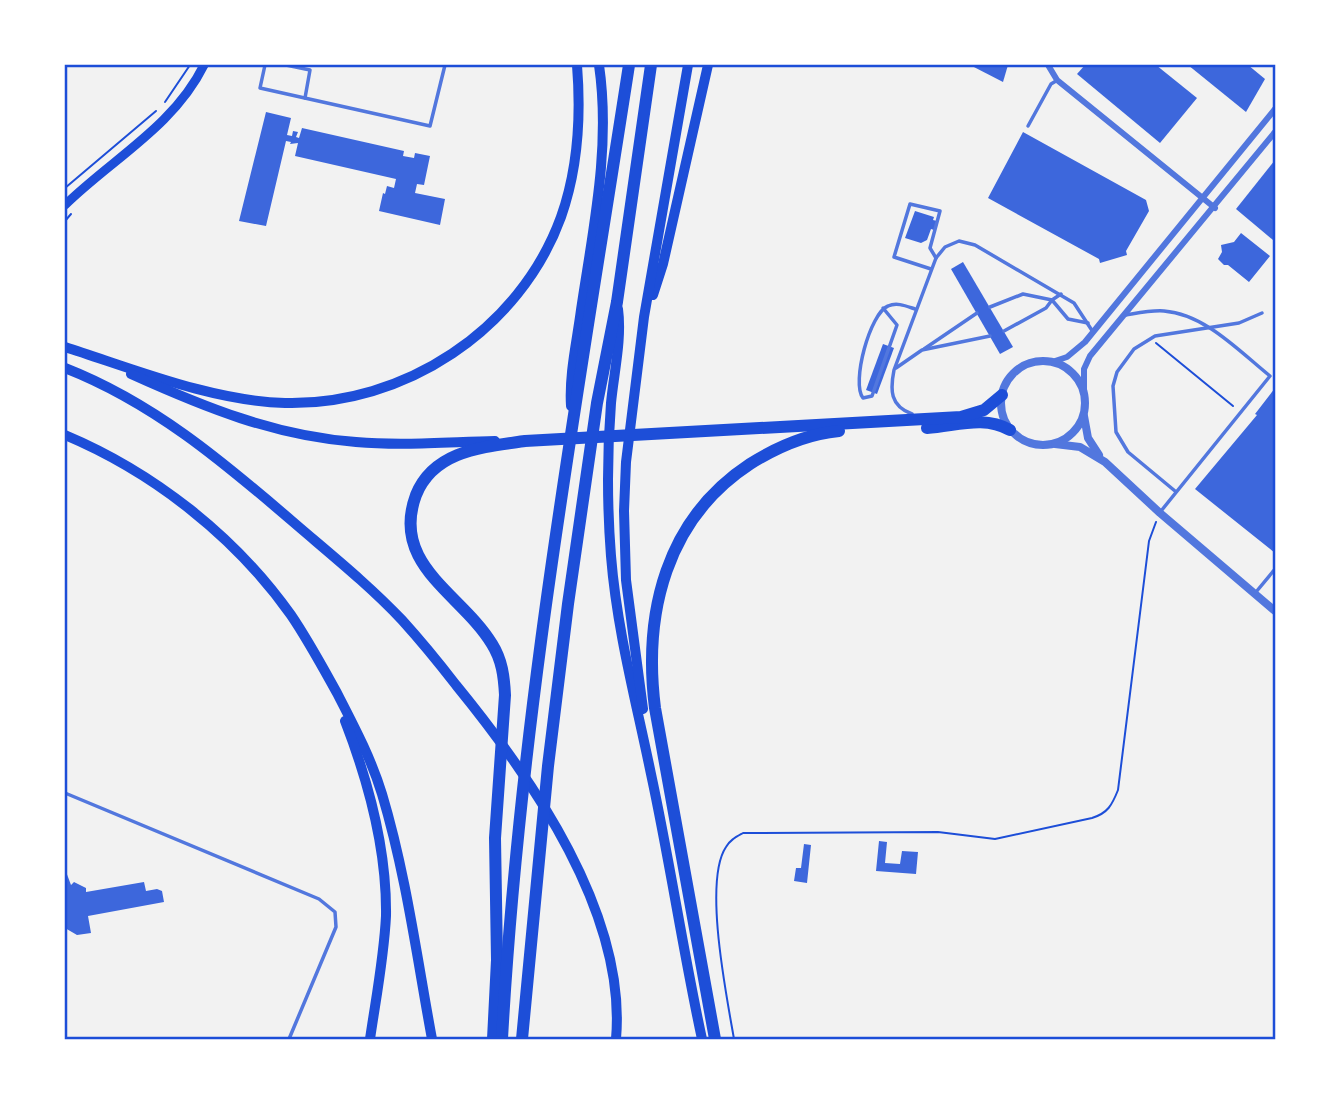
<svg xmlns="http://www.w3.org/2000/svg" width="1340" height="1104" font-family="Mulish,sans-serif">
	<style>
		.building { fill: #3d67dc }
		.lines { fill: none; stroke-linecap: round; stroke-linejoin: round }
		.path { stroke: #1d4ed8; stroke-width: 2 }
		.service { stroke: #5277de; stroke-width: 3.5 }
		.minor { stroke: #5277de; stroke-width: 6 }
		.tertiary { stroke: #5277de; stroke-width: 8 }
		.secondary { stroke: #1d4ed8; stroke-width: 9 }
		.trunk { stroke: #1d4ed8; stroke-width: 10 }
		.motorway { stroke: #1d4ed8; stroke-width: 12 }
		.neatline { fill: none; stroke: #1d4ed8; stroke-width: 2.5 }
	</style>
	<rect width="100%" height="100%" fill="#f2f2f2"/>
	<g class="building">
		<polygon points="970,65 1008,65 1003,82"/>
		<polygon points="1085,65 1156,65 1197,98 1160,143 1077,74"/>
		<polygon points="1188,65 1248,65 1265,79 1246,112"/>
		<polygon points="266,112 291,118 287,135 292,136 293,131 298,132 296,137 299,138 302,128 404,151 403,156 414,158 415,153 430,156 424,185 417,184 415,193 445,199 440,225 379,211 383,193 385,194 387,186 394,188 396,179 295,156 298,143 290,144 291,142 286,141 266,226 239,221"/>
		<polygon points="1023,132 1146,200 1149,211 1126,251 1127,255 1100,263 1099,259 988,198"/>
		<polygon points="1275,160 1275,236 1273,240 1236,209"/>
		<polygon points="915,211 934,217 933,220 937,221 934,230 931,229 927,240 921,243 905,238"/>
		<polygon points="1241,233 1270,256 1249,282 1228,265 1224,265 1218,259 1222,252 1221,245 1234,242"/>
		<polygon points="963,262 1013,347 1000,354 951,269"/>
		<polygon points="883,344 894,348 877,394 866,390"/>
		<polygon points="1275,388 1275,553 1195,489 1257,415 1255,414"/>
		<polygon points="879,841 887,842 885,863 900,864 902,851 918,852 916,874 876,871"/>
		<polygon points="804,844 811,845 807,883 794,881 796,868 801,868"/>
		<polygon points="65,869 71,885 74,882 86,888 86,892 144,882 146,891 157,889 162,891 164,902 88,916 91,933 77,935 65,928"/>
	</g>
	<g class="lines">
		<g class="path">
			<polyline points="165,102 190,65"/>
			<polyline points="65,188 156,111"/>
			<polyline points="65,221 71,214"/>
			<polyline points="1156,343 1233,406"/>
			<path d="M 734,1039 C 727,998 703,881 726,847 C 730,840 736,837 743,833 L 938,832 L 995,839 L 1092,818 C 1108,813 1112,805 1118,790 L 1149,541 L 1156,522"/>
		</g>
		<g class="service">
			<polyline points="265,65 260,88 430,126 445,65"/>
			<polyline points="286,65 310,70 305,98"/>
			<polyline points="1028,126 1051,84 1056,81"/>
			<polyline points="931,269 894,257 910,204 940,211 930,248 936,258"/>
			<polyline points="990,307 1023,294 1052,300 1061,294"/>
			<path d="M 883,308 L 897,325 L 872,396 L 863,398 C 851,383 870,313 888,306 C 897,302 906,306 915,309"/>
			<path d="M 1126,315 C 1138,313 1152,310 1164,311 C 1205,314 1240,352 1270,376 L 1161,511"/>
			<polyline points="1004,331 1046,308 1052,300 1068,319 1088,323"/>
			<polyline points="924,349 977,313"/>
			<polyline points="896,368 922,350 990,336"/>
			<path d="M 912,414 C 890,406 890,390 894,370 L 936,258 L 945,247 L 959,241 L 975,245 L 1074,303 L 1093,332"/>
			<polyline points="1175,491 1128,452 1116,432 1113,386 1117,372 1134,349 1155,336 1239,323 1262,313"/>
			<polyline points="1256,592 1275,569"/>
			<polyline points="65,793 319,899 335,912 336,927 289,1039"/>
		</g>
		<g class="minor">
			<polyline points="1048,65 1057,80 1215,208"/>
			<polyline points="1052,362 1067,357 1085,342 1275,109"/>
			<polyline points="1084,391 1084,369 1090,356 1275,132"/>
		</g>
		<g class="tertiary">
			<circle cx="1043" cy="403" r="42"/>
			<polyline points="1084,416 1088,438 1099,455"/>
			<polyline points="1055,444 1080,447 1105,462 1160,513 1275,611"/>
		</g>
		<path class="secondary" d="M 65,205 C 112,159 174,126 204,65"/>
		<g class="trunk">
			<polyline points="653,295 663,264 708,65"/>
			<path d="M 618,309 C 622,339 614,372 611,403 C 607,454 607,505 611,556 C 617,631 636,701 651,774 C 670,862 683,951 702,1039"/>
			<path d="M 65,347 C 134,369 212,401 285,403 C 404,406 520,330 561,217 C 578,169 581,115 577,65"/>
			<path d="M 65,368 C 152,402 221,460 292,521 C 329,553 368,584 402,620 C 421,641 439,663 456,685 C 532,778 627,914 616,1039"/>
			<path d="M 131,374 C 204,407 275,436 356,442 C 402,446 449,442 495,441"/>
			<path d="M 571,406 C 569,374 577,341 581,310 C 593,229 611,147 599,65"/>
			<path d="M 65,435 C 153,472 235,536 291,615 C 308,640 322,666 337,693 C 354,726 371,758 382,794 C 406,874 417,958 432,1039"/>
			<polyline points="643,709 626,580 624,511 626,462 644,317 688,65"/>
			<path d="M 345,721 C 369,783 387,849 386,916 C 384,957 376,998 370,1039"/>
		</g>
		<g class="motorway">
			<path d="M 927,428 C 957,426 983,415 1010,430"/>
			<path d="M 493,1039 L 497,960 L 495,838 L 505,695 C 504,676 502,660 492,644 C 462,594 390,565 416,495 C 434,450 484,447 525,441 L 961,417 L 984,410 L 1002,395"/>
			<path d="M 502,1039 C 520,712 579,389 629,65"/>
			<polyline points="522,1039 548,766 568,604 597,403 617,302 651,65"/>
			<path d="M 715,1039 L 655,708 C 643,613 666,519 750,464 C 777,447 807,434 839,431"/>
		</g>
	</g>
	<rect width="1340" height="1104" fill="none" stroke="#ffffff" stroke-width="133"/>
	<rect x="66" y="66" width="1208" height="972" class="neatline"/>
</svg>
